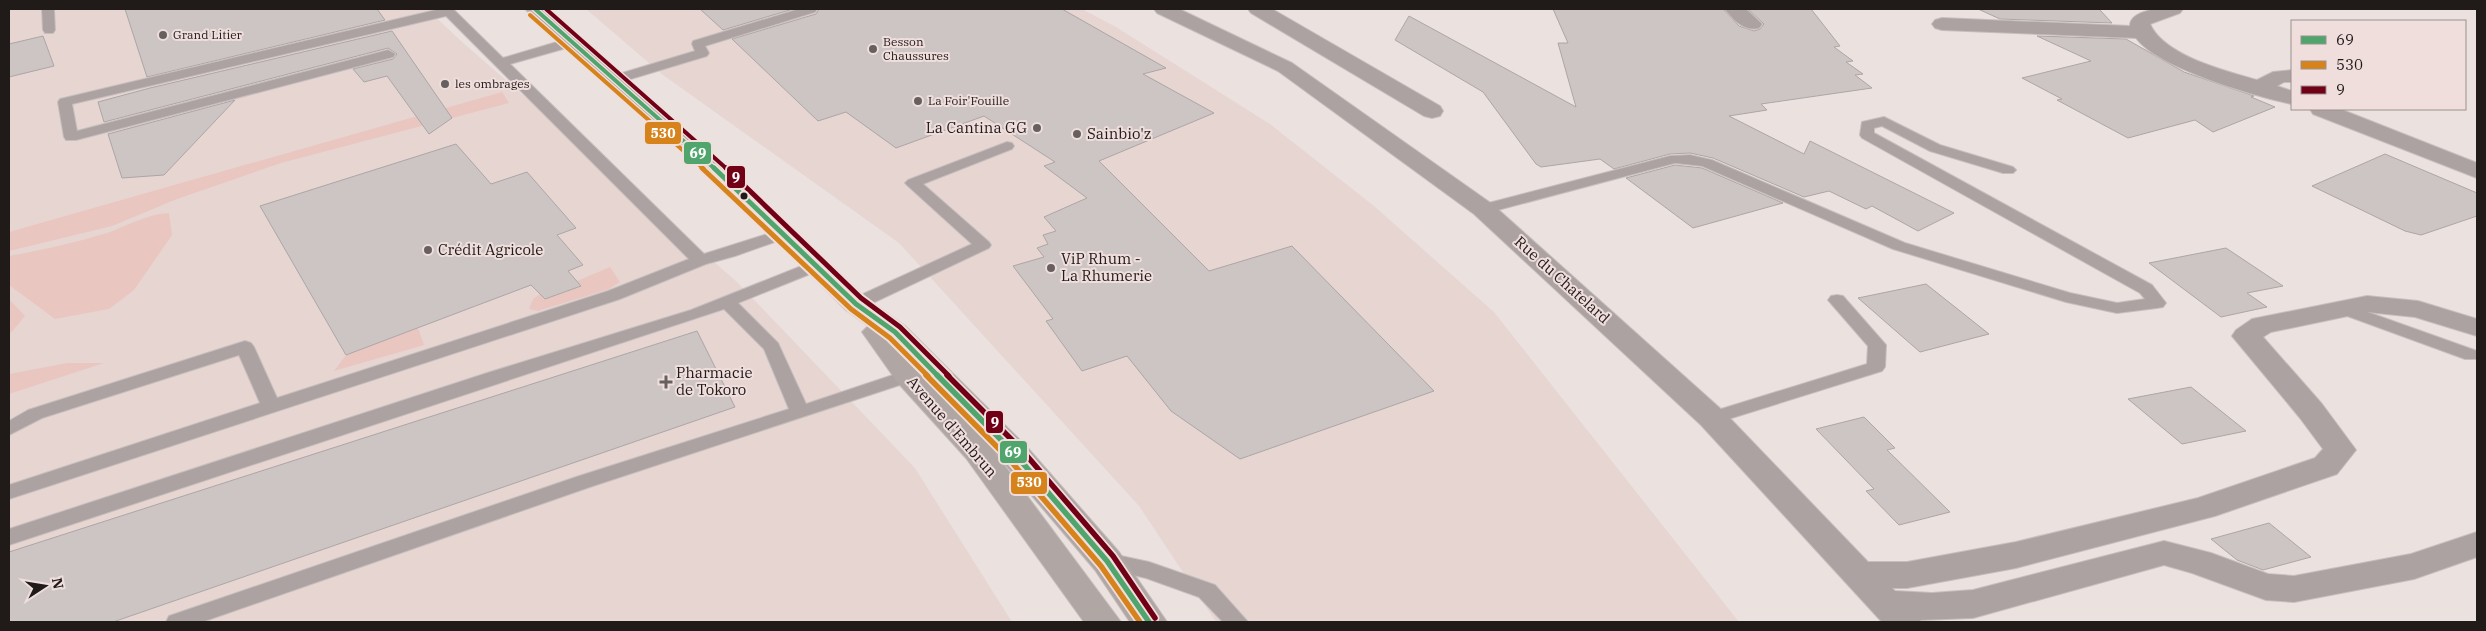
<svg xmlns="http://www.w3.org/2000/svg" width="2486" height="631" font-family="'IBM Plex Serif',serif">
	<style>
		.built { fill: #e7d5d2 }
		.green { fill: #eac6c1 }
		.building { fill: #ccc5c4; stroke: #aca6a4 }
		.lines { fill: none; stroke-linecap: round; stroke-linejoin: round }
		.service-casing { stroke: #c6bfbd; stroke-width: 2 }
		.minor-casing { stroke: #c6bfbd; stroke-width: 2 }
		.primary-casing { stroke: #c6bfbd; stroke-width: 2 }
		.service { fill: #aca2a1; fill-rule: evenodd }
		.minor { fill: #aca2a1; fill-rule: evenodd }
		.primary { fill: #b0a6a4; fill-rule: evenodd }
		.bus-1-far2-casing { stroke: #efdedc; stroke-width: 7 }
		.bus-1-far1-casing { stroke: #efdedc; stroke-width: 9 }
		.bus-1-casing { stroke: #efdedc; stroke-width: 9 }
		.bus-2-far2-casing { stroke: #efdedc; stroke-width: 7 }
		.bus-2-far1-casing { stroke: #efdedc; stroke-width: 9 }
		.bus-2-casing { stroke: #efdedc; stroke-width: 9 }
		.bus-3-far2-casing { stroke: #efdedc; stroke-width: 7 }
		.bus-3-far1-casing { stroke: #efdedc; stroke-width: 9 }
		.bus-3-casing { stroke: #efdedc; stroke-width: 9 }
		.bus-1-far2 { stroke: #50a56d; stroke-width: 4 }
		.bus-1-far1 { stroke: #50a56d; stroke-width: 5 }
		.bus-1 { stroke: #50a56d; stroke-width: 5.5 }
		.bus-2-far2 { stroke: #d6831c; stroke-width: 4 }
		.bus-2-far1 { stroke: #d6831c; stroke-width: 5 }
		.bus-2 { stroke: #d6831c; stroke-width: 5.5 }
		.bus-3-far2 { stroke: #710017; stroke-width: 4 }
		.bus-3-far1 { stroke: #710017; stroke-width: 5 }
		.bus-3 { stroke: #710017; stroke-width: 5.5 }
		.poi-dot { fill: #67605f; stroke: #efdedc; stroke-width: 2 }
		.bus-dot { fill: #201a19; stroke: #efdedc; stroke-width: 2 }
		.labels { text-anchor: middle; stroke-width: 4; stroke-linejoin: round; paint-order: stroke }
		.far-poi-label { font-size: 12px; fill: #201a19; stroke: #efdedc; text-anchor: start }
		.poi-label { font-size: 15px; fill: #201a19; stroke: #efdedc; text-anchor: start }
		.street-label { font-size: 15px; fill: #201a19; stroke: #efdedc }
		.line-badge { stroke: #efdedc; stroke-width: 2 }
		.badge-label { font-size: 14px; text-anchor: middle; font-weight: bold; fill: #fff }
	</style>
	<rect width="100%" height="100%" fill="#ebe2e0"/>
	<g class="built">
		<polygon points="9,9 427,9 460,40 737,282 915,468 1012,622 9,622"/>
		<polygon points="586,9 1082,9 1116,27 1270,124 1374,206 1494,312 1739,622 1216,622 1139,506 899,243 663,75"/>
	</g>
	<g class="green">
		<polygon points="502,92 509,103 281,163 177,199 112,226 9,251 9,232"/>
		<path d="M 169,213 L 172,235 L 134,290 L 109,309 L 55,319 L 9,285 L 9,256 C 42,250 74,243 107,233 C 127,226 147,214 169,213 Z"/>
		<polygon points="610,267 620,282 609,289 538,311 529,309 533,299 540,294 545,299 580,286 577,281"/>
		<polygon points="9,299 25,316 9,335"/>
		<polygon points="418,328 424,345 334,371 346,355"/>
		<polygon points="67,363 104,363 9,394 9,374"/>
	</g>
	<g class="building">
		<polygon points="125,9 377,9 385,20 147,77"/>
		<polygon points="700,9 793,9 723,30"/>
		<polygon points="819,9 1062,9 1166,68 1143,74 1214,113 1099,161 1209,271 1292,246 1434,391 1240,459 1171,411 1127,356 1082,371 1046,321 1053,319 1013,266 1044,257 1037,248 1048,244 1043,235 1056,231 1044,217 1087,198 1044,166 1055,162 984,116 896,148 846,112 818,121 732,39 816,14"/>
		<polygon points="1553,9 1723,9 1739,26 1754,31 1760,29 1764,24 1748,9 1811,9 1840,46 1834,47 1853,61 1846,62 1863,74 1855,75 1872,88 1761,104 1767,110 1729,116 1804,154 1810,141 1954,213 1918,231 1872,206 1866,209 1829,191 1804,197 1713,158 1690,153 1670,154 1614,169 1600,159 1541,167 1536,164 1483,92 1395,40 1409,16 1576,107 1558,43 1568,43"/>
		<polygon points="1978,9 2099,9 2112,23 2000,19"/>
		<polygon points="392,31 452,118 429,134 387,76 364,82 353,69 393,59 397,54 388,48 104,122 98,102 150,88"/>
		<polygon points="43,36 54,66 9,77 9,44"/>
		<polygon points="2037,36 2126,39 2184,72 2254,96 2251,97 2275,107 2213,132 2195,120 2128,138 2057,100 2062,99 2022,78 2091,61"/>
		<polygon points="235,100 164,175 122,178 108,134"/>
		<polygon points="456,144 491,184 527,172 576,228 557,235 583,265 568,271 581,286 545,299 531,285 346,355 260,206"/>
		<polygon points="2385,154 2477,193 2477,216 2421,235 2405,231 2312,186"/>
		<polygon points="1675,165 1702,168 1783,203 1693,228 1626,178"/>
		<polygon points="2226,248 2283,286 2247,293 2267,307 2221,317 2149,263"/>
		<polygon points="1926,284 1989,334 1920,352 1858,298"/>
		<polygon points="697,331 735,407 113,622 9,622 9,552"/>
		<polygon points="2191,387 2246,431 2182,444 2128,399"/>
		<polygon points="1864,417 1895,448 1887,450 1950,512 1899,525 1866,491 1874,489 1816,429"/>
		<polygon points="2269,523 2311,557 2263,570 2237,560 2211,539"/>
	</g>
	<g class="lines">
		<g class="service-casing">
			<g id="service">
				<polygon points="42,9 54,9 55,30 53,33 45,33 43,30"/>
				<polygon points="440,9 453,9 503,58 567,39 577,39 578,42 577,45 510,64 704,254 783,229 791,234 789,237 735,256 706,264 620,299 9,499 9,485 260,403 239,355 42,418 9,435 9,421 28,410 245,341 251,343 254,347 277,398 608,291 689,259 446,16 72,104 77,131 388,50 395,54 393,57 76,140 66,140 64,137 58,102 60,99"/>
				<polygon points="799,9 817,9 815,12 705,46 709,53 707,56 614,84 607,80 609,77 695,51 692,44 693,41"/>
				<polygon points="1884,117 1940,145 2013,167 2016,170 2013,173 2003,173 1930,151 1882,126 1874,128 1874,133 2152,285 2166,303 2163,307 2157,308 2117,313 2066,302 1893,249 1702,166 1675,163 1483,214 1475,209 1477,206 1670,156 1690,155 1712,160 1905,243 2070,293 2117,303 2145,299 2140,293 1862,138 1860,135 1862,122"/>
				<polygon points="1007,142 1012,143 1014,146 1012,149 923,184 989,242 991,245 989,248 862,308 850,308 847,304 850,300 972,244 908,186 905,183 908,180"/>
				<polygon points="814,261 820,262 822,266 820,270 738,303 778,343 806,404 908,370 915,372 917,376 915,380 590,487 202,622 166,622 169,616 576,477 789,409 764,349 724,309 9,545 9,529 487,373 691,310"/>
				<polygon points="1837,295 1843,296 1886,345 1885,367 1882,371 1719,422 1712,424 1705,422 1702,418 1705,414 1867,364 1868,346 1828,300 1831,296"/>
				<polygon points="2345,304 2477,351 2477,359 2465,359 2339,313 2336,309 2339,305"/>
				<polygon points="1107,553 1149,562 1215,585 1248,622 1223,622 1199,597 1146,578 1099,567 1096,561 1099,555"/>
			</g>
		</g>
		<g class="minor-casing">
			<g id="minor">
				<polygon points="1154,9 1179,9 1292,63 1492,204 1723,411 1868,562 1907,562 2016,542 2198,498 2315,458 2323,449 2300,418 2232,336 2236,330 2252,319 2367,296 2418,301 2477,319 2477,336 2415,317 2367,312 2271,332 2263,337 2322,404 2356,450 2337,474 2215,516 2016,568 1907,588 1892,588 1895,591 1932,593 1973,590 2164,541 2211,553 2268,574 2294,576 2411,554 2477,532 2477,557 2414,579 2294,602 2266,600 2192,573 2164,565 1973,618 1920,620 1921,622 1882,622 1701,425 1474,214 1278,71 1157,13"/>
				<polygon points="1248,9 1272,9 1440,106 1443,111 1440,116 1432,118 1424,116 1251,13"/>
				<path d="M 1725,9 L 1746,9 L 1762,24 L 1759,28 C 1745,32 1733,20 1725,9 Z"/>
				<path d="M 2153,9 L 2183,9 L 2180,13 L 2150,24 C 2164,56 2226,71 2257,80 L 2273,72 L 2292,70 L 2292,82 L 2284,82 L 2277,86 L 2292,91 L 2292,104 C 2254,96 2158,68 2136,38 L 1942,30 L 1935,28 L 1932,24 L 1935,20 L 1942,18 L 2130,26 C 2130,15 2144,12 2153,9 Z"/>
				<polygon points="2310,109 2340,109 2477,163 2477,178 2313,114"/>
			</g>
		</g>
		<g class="primary-casing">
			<polygon id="primary" points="525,9 546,9 737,176 866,298 905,326 1026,446 1119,552 1167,622 1130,622 1095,570 993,450 1121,622 1084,622 966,458 898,383 862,332 868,326 846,310 721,186"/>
		</g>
		<use href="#service" class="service"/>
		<use href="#minor" class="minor"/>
		<use href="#primary" class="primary"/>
		<g class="bus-1-far2-casing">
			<polyline id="bus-1-far2" points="535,9 715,169"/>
		</g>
		<g class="bus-1-far1-casing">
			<polyline id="bus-1-far1" points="714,168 856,304 895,332 938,376"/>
		</g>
		<g class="bus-1-casing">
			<polyline id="bus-1" points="937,375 1015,454 1107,561 1149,622"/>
		</g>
		<g class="bus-2-far2-casing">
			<polyline id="bus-2-far2" points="530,15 704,169"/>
		</g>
		<g class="bus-2-far1-casing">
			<polyline id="bus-2-far1" points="702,168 851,309 890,338 928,376"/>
		</g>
		<g class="bus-2-casing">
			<polyline id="bus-2" points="926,375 1009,459 1101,566 1140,622"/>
		</g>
		<g class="bus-3-far2-casing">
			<polyline id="bus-3-far2" points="546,9 727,169"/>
		</g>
		<g class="bus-3-far1-casing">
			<polyline id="bus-3-far1" points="726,168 861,298 900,327 949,376"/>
		</g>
		<g class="bus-3-casing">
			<polyline id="bus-3" points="947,375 1021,449 1113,556 1155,618"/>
		</g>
		<use href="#bus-1-far2" class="bus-1-far2"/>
		<use href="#bus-1-far1" class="bus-1-far1"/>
		<use href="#bus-1" class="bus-1"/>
		<use href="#bus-2-far2" class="bus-2-far2"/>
		<use href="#bus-2-far1" class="bus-2-far1"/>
		<use href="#bus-2" class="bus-2"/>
		<use href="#bus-3-far2" class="bus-3-far2"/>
		<use href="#bus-3-far1" class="bus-3-far1"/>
		<use href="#bus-3" class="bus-3"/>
	</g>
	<g class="poi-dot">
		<circle cx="163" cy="35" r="5"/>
		<circle cx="873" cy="49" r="5"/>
		<circle cx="445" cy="84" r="5"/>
		<circle cx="918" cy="101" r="5"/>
		<circle cx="1037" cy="128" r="5"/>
		<circle cx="1077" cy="134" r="5"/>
		<circle cx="428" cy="250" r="5"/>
		<circle cx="1051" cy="268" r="5"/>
		<path d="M663.5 374.5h5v5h5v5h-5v5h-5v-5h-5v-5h5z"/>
	</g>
	<circle class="bus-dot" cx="744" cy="196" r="4.5"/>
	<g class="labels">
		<g class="far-poi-label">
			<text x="173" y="39">Grand Litier</text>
			<text x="883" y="46">Besson<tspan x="883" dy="14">Chaussures</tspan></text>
			<text x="455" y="88">les ombrages</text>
			<text x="928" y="105">La Foir'Fouille</text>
		</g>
		<g class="poi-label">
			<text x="1027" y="133" text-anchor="end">La Cantina GG</text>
			<text x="1087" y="139">Sainbio'z</text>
			<text x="438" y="255">Crédit Agricole</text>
			<text x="1061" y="264">ViP Rhum -<tspan x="1061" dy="17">La Rhumerie</tspan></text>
			<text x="676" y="378">Pharmacie<tspan x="676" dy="17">de Tokoro</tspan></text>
		</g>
		<g class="street-label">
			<text transform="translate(1562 280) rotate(42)" y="5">Rue du Chatelard</text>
			<text transform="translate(952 427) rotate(49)" y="5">Avenue d'Embrun</text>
		</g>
	</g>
	<g class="line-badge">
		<rect x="644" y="121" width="38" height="24" rx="5" fill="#d6831c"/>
		<rect x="683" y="141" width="29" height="24" rx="5" fill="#50a56d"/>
		<rect x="726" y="165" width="20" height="24" rx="5" fill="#710017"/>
		<rect x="985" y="410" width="19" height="24" rx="5" fill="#710017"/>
		<rect x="999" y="440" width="29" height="24" rx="5" fill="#50a56d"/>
		<rect x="1010" y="471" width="38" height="24" rx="5" fill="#d6831c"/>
	</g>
	<g class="badge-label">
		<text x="663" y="138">530</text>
		<text x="698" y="158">69</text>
		<text x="736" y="182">9</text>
		<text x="995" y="427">9</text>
		<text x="1013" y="457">69</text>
		<text x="1029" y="487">530</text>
	</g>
	<rect width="2486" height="631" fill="none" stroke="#201a19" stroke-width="20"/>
	<rect x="2291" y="20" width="175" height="90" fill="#efdedc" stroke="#9c908e"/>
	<rect x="2301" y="36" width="25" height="8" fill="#50a56d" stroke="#9c908e"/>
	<text x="2336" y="45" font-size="15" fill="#201a19">69</text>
	<rect x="2301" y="61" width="25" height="8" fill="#d6831c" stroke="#9c908e"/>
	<text x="2336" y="70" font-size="15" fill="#201a19">530</text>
	<rect x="2301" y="86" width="25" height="8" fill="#710017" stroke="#9c908e"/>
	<text x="2336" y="95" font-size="15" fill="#201a19">9</text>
	<g transform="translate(45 586) rotate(78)" stroke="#efdedc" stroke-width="4" paint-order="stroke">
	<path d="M0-4L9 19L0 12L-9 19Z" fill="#201a19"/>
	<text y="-8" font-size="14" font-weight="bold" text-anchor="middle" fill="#201a19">N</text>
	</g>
</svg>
